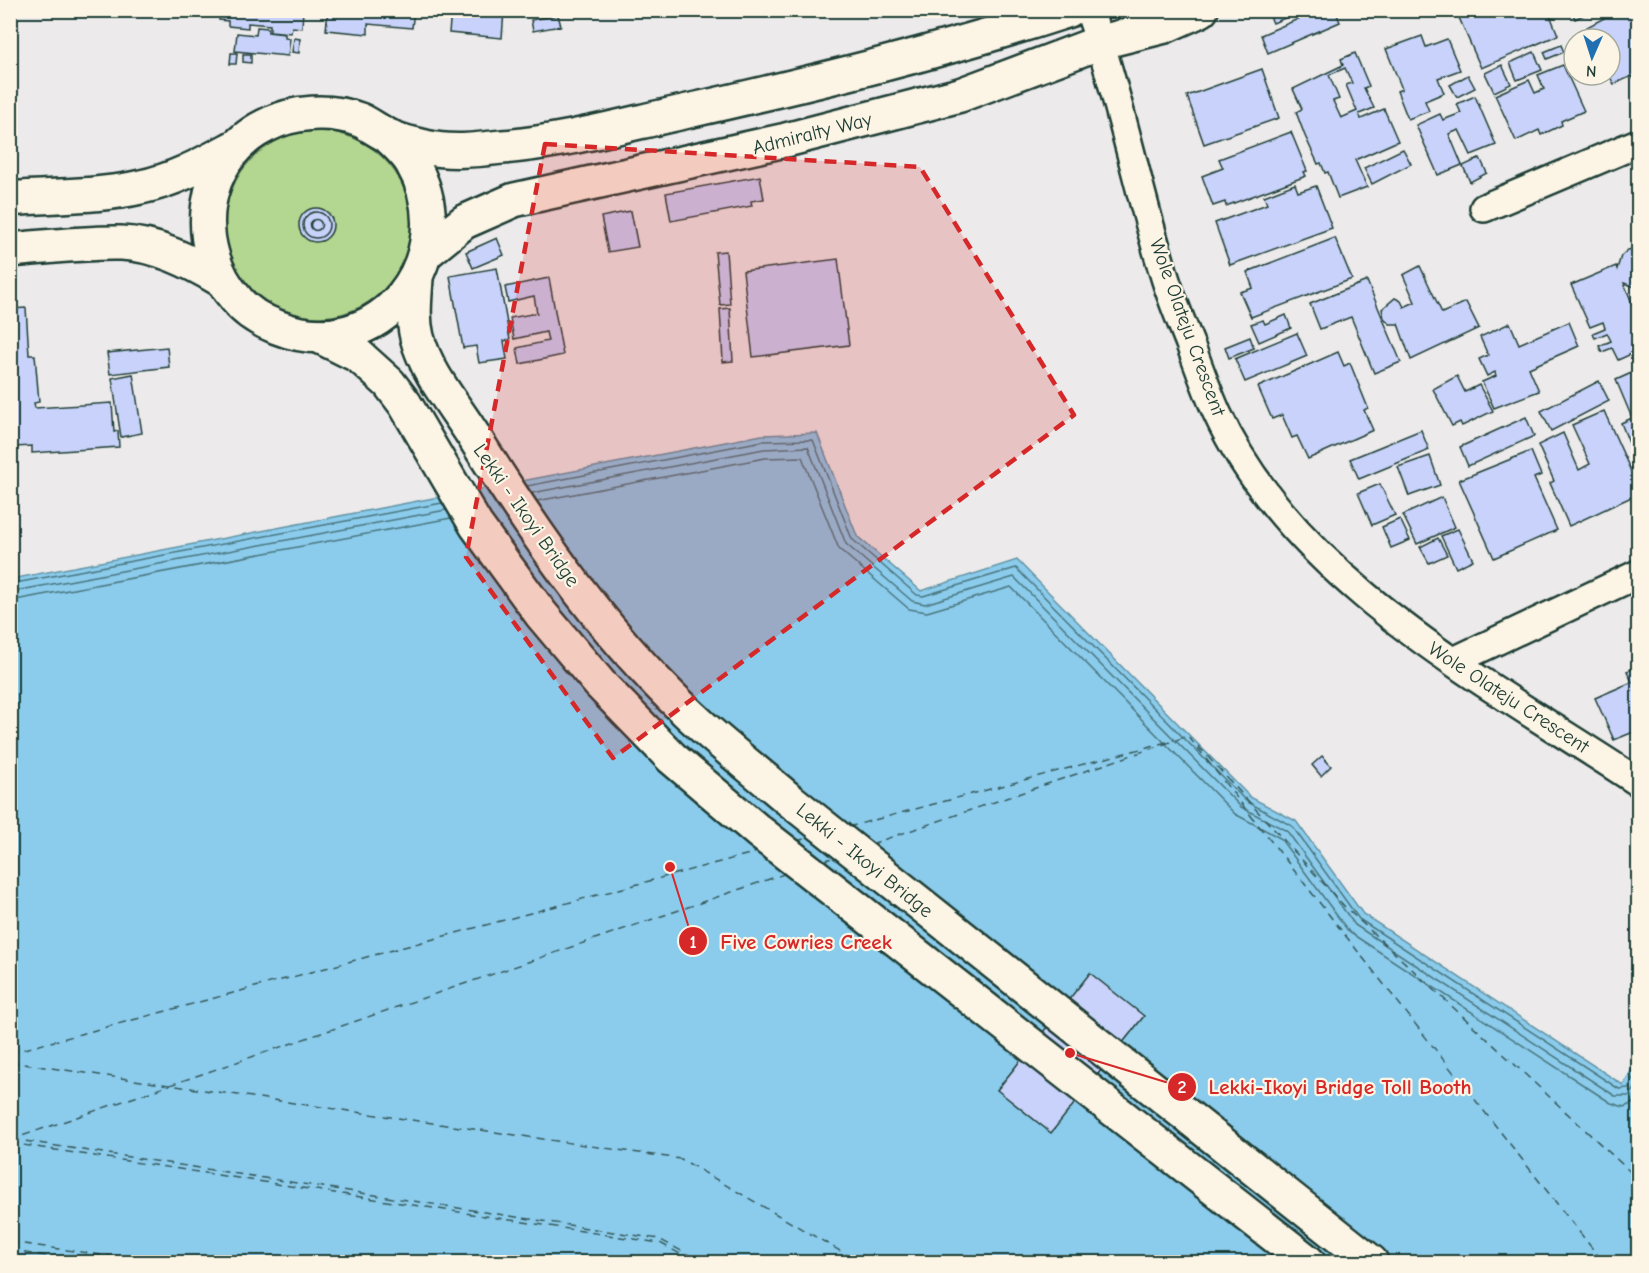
<svg xmlns="http://www.w3.org/2000/svg" width="1649" height="1273" font-family="'Comic Neue',sans-serif">
	<style>
		.green { fill: #b3d690; stroke: #698a62; stroke-width: 1.5 }
		.water { fill: #8bcbec; stroke: #6092a2; stroke-width: 1.5 }
		.lines { fill: none; stroke-linecap: round; stroke-linejoin: round }
		.shore { stroke: #4a767e; stroke-width: 1.5 }
		.ferry { stroke: #355959; stroke-width: 1.5; stroke-dasharray: 8 6; stroke-linecap: butt }
		.building { fill: #c8d2fa; stroke: #1f3d34; stroke-width: 1.5; fill-rule: evenodd }
		.minor-casing { stroke: #1f3d34; stroke-width: 32 }
		.primary-casing { stroke: #1f3d34; stroke-width: 38 }
		.minor { stroke: #fcf5e5; stroke-width: 27 }
		.primary { stroke: #fcf5e5; stroke-width: 33 }
		.marked { fill: #d62828; fill-opacity: 0.2; stroke: #d62828; stroke-width: 4.5; stroke-dasharray: 12 8; stroke-linejoin: round }
		.labels { text-anchor: middle; stroke-width: 4.5; stroke-linejoin: round; paint-order: stroke }
		.street-label { font-size: 20px; fill: #1f3d34; stroke: #fcf5e5 }
		.leader { fill: none; stroke: #d62828; stroke-width: 2 }
		.callout-dot { fill: #d62828; stroke: #fcf5e5; stroke-width: 2 }
		.mark-label { font-size: 18px; text-anchor: middle; font-weight: bold; fill: #fff }
		.callout-label { font-size: 21px; text-anchor: middle; font-weight: bold; fill: #d62828; stroke: #fcf5e5; stroke-width: 4.5; stroke-linejoin: round; paint-order: stroke }
	</style>
	<rect width="100%" height="100%" fill="#eceaeb"/>
	<filter id="ink" filterUnits="userSpaceOnUse"><feTurbulence type="fractalNoise" baseFrequency=".0167" numOctaves="2"/><feDisplacementMap in="SourceGraphic" scale="12" xChannelSelector="R" yChannelSelector="G"/><feConvolveMatrix kernelMatrix="1 2 1 2 8 2 1 2 1" color-interpolation-filters="sRGB"/></filter>
	<g filter="url(#ink)">
		<circle class="green" cx="318" cy="224" r="93"/>
		<polygon class="water" points="817,433 857,536 921,591 1017,560 1250,797 1296,821 1363,914 1623,1085 1636,1063 1638,1064 1638,1262 11,1262 11,579 762,435"/>
		<g class="lines">
			<g class="shore">
				<polyline points="527,486 763,441 813,440 852,539 917,595 923,596 1016,568 1246,801 1292,826 1359,919 1619,1089 1628,1088 1638,1070"/>
				<polyline points="532,493 764,449 808,447 846,544 912,601 925,604 1014,577 1241,807 1287,831 1355,925 1615,1096 1629,1096 1638,1085"/>
				<polyline points="537,501 765,458 802,457 839,549 909,609 927,612 1011,587 1235,814 1280,838 1349,932 1611,1103 1624,1107 1638,1101"/>
				<polyline points="10,584 442,503"/>
				<polyline points="10,592 446,510"/>
				<polyline points="10,601 451,518"/>
			</g>
			<g class="ferry">
				<polyline points="1198,746 1345,907 1638,1179"/>
				<polyline points="848,827 1174,740"/>
				<polyline points="796,841 812,837"/>
				<polyline points="871,844 1188,736 1603,1262"/>
				<polyline points="823,861 835,857"/>
				<polyline points="10,1053 757,852"/>
				<polyline points="10,1062 681,1159 859,1262"/>
				<polyline points="12,1139 659,1239 702,1262"/>
				<polyline points="10,1140 787,873"/>
				<polyline points="10,1143 660,1243 695,1262"/>
				<polyline points="10,1242 151,1262"/>
				<polyline points="10,1251 93,1262"/>
			</g>
		</g>
		<g class="building">
			<polygon points="220,10 303,10 302,28 292,27 291,33 270,31 270,25 248,23 248,28 228,26 228,21 219,20"/>
			<polygon points="328,10 414,10 412,28 368,24 368,34 326,30"/>
			<polygon points="451,10 504,11 502,38 449,33"/>
			<polygon points="1267,10 1304,10 1273,23"/>
			<polygon points="1319,10 1335,10 1340,22 1268,53 1261,35"/>
			<polygon points="1462,10 1548,10 1558,35 1481,68 1457,13"/>
			<polygon points="1571,10 1594,10 1575,19"/>
			<polygon points="1619,10 1638,10 1638,79 1635,81 1632,76 1614,84 1609,75 1610,39 1592,39 1587,27"/>
			<polygon points="558,15 561,26 533,31 531,20"/>
			<polygon points="257,27 268,28 268,32 285,34 285,37 290,38 288,56 235,51 237,33 256,35"/>
			<polygon points="1422,36 1426,47 1447,39 1460,70 1438,78 1444,93 1425,101 1429,111 1408,119 1397,91 1402,89 1386,49"/>
			<polygon points="294,38 300,39 299,53 292,52"/>
			<polygon points="1561,45 1564,52 1547,59 1544,52"/>
			<polygon points="1534,52 1542,70 1517,80 1510,63"/>
			<polygon points="231,53 237,53 236,64 230,64"/>
			<path d="M 1355,53 L 1369,86 L 1364,88 L 1374,108 L 1359,114 L 1361,119 L 1384,109 L 1398,141 L 1355,160 L 1367,187 L 1338,198 L 1328,172 L 1325,173 L 1321,163 L 1318,164 L 1305,136 L 1296,112 L 1302,109 L 1293,89 L 1343,65 L 1341,59 ZM 1345,68 L 1352,83 L 1346,85 L 1357,111 L 1341,118 L 1333,101 L 1339,99 L 1329,75 Z"/>
			<polygon points="243,54 251,54 251,63 243,62"/>
			<polygon points="1502,65 1511,84 1494,92 1485,73"/>
			<polygon points="1563,65 1584,111 1561,121 1562,125 1541,135 1539,130 1516,141 1495,95 1529,80 1535,93 1544,89 1538,75"/>
			<polygon points="1262,69 1279,118 1204,144 1187,96"/>
			<polygon points="1468,75 1475,88 1457,97 1450,85"/>
			<polygon points="1475,96 1496,145 1471,155 1459,130 1449,134 1462,165 1438,175 1416,125 1440,114 1443,120 1461,113 1457,104"/>
			<polygon points="1291,132 1307,171 1304,172 1306,176 1226,206 1225,202 1213,206 1202,176 1223,168 1219,159"/>
			<polygon points="1403,149 1411,164 1372,184 1364,168"/>
			<polygon points="1480,158 1487,173 1470,182 1463,166"/>
			<polygon points="760,176 764,199 751,201 752,206 671,221 666,193"/>
			<polygon points="1295,184 1298,192 1316,186 1332,228 1230,265 1215,223 1267,204 1264,196"/>
			<circle cx="316" cy="225" r="17"/>
			<polygon points="631,211 638,247 608,252 601,217"/>
			<circle cx="316" cy="225" r="13"/>
			<circle cx="316" cy="225" r="5.5"/>
			<polygon points="497,238 504,255 473,268 466,252"/>
			<polygon points="1335,238 1352,279 1251,317 1240,292 1253,288 1247,272"/>
			<polygon points="1637,248 1638,288 1624,283 1638,318 1638,351 1618,360 1612,348 1602,352 1599,346 1611,341 1607,333 1595,338 1593,333 1605,328 1603,322 1590,327 1571,285 1616,266 1617,269 1621,256 1628,250"/>
			<polygon points="726,251 730,304 720,305 715,252"/>
			<polygon points="838,259 849,345 753,357 743,271"/>
			<polygon points="1420,266 1442,313 1466,302 1479,328 1411,360 1398,324 1390,324 1384,318 1382,309 1395,298 1401,301 1404,307 1415,302 1403,275"/>
			<polygon points="497,268 510,340 504,341 507,359 479,363 476,346 463,348 450,276"/>
			<polygon points="549,278 563,355 520,364 517,348 548,341 546,332 514,339 510,318 537,313 534,296 508,302 505,287"/>
			<polygon points="1367,281 1401,362 1374,373 1351,317 1320,329 1310,304"/>
			<polygon points="26,308 29,355 35,355 39,402 34,403 35,408 112,403 114,432 118,431 119,447 32,453 32,446 15,447 10,406 10,309"/>
			<polygon points="730,308 733,361 723,362 720,309"/>
			<polygon points="1286,315 1291,328 1259,342 1251,324 1263,320 1265,324"/>
			<polygon points="1569,322 1579,346 1529,368 1539,391 1494,408 1482,382 1496,376 1495,372 1487,376 1479,359 1488,355 1480,337 1510,323 1519,344"/>
			<polygon points="1297,333 1307,356 1245,382 1235,359"/>
			<polygon points="1250,337 1254,348 1229,358 1225,347"/>
			<polygon points="167,347 169,367 110,374 107,353"/>
			<polygon points="1338,352 1344,366 1350,363 1368,408 1364,410 1373,430 1308,459 1297,436 1292,438 1282,415 1272,419 1258,387"/>
			<polygon points="1638,370 1638,439 1629,443 1621,423 1632,418 1616,380"/>
			<polygon points="133,374 142,433 121,437 112,378"/>
			<polygon points="1457,376 1465,392 1479,385 1493,411 1462,426 1460,422 1452,426 1433,389"/>
			<polygon points="1599,381 1609,401 1551,431 1541,411"/>
			<polygon points="1604,411 1638,487 1638,494 1569,526 1550,483 1554,481 1538,445 1563,433 1579,470 1590,464 1572,425"/>
			<polygon points="1526,417 1534,436 1468,466 1460,447"/>
			<polygon points="1421,430 1429,450 1359,479 1350,459"/>
			<polygon points="1531,451 1541,475 1534,478 1557,530 1494,558 1459,480"/>
			<polygon points="1430,456 1440,485 1409,496 1398,467"/>
			<polygon points="1380,484 1395,515 1372,525 1358,493"/>
			<polygon points="1442,497 1455,527 1417,544 1403,515"/>
			<polygon points="1400,519 1410,540 1391,548 1382,527"/>
			<polygon points="1458,529 1473,560 1456,568 1441,536"/>
			<polygon points="1438,538 1447,555 1429,563 1420,547"/>
			<polygon points="1638,667 1638,736 1636,731 1614,740 1595,698 1632,682 1627,671"/>
			<polygon points="1322,756 1331,766 1321,776 1312,765"/>
			<polygon points="1090,973 1144,1016 1051,1133 997,1090"/>
		</g>
		<g class="lines">
			<g class="minor-casing">
				<g id="minor">
					<path d="M 1089,10 C 1120,97 1137,187 1164,274 C 1171,298 1181,321 1190,344 C 1199,367 1207,391 1217,413 C 1294,582 1490,684 1638,782"/>
					<polyline points="1484,208 1638,143"/>
					<polyline points="1454,661 1638,574"/>
				</g>
			</g>
			<g class="primary-casing">
				<g id="primary">
					<path d="M 389,137 C 397,145 407,154 412,163 C 466,256 379,368 277,327 C 262,321 247,313 237,300 C 190,247 199,159 265,126 C 293,111 330,109 360,120 C 371,125 380,133 391,137 C 401,142 414,144 425,147 C 450,153 476,150 502,147 C 565,142 627,124 688,111 C 817,82 944,51 1069,10"/>
					<path d="M 10,199 C 54,195 98,197 141,187 C 175,180 205,163 235,147"/>
					<path d="M 10,250 C 47,247 85,242 121,243 C 156,244 191,262 220,279"/>
					<polyline points="427,252 464,222 514,200 786,140 960,95 1101,42 1165,26 1201,10"/>
					<path d="M 416,278 C 415,298 412,317 417,337 C 426,372 454,405 473,435 C 538,540 611,644 703,727 C 730,751 759,774 786,797 L 1371,1262"/>
					<polyline points="319,336 359,356 389,383 405,404 476,525 541,614 600,684 672,758 758,831 1308,1262"/>
				</g>
			</g>
			<use href="#minor" class="minor"/>
			<use href="#primary" class="primary"/>
		</g>
	</g>
	<path class="marked" d="M 545,144 L 920,167 L 1074,415 L 613,758 L 466,557 Z"/>
	<g class="labels">
		<g class="street-label">
			<text transform="translate(812 133) rotate(-14)" y="7">Admiralty Way</text>
			<text transform="translate(1188 327) rotate(70)" y="7">Wole Olateju Crescent</text>
			<text transform="translate(527 515) rotate(55)" y="7">Lekki - Ikoyi Bridge</text>
			<text transform="translate(1509 697) rotate(33)" y="7">Wole Olateju Crescent</text>
			<text transform="translate(865 860) rotate(39)" y="7">Lekki - Ikoyi Bridge</text>
		</g>
	</g>
	<path class="leader" d="M670 867L693 941M1070 1053L1182 1087"/>
	<g class="callout-dot">
		<circle cx="670" cy="867" r="6"/>
		<circle cx="1070" cy="1053" r="6"/>
		<circle cx="693" cy="941" r="15"/>
		<circle cx="1182" cy="1087" r="15"/>
	</g>
	<g class="mark-label">
		<text x="693" y="948">1</text>
		<text x="1182" y="1093">2</text>
	</g>
	<g class="callout-label">
		<text x="806" y="949">Five Cowries Creek</text>
		<text x="1340" y="1094">Lekki-Ikoyi Bridge Toll Booth</text>
	</g>
	<rect width="1649" height="1273" fill="none" stroke="#fcf5e5" stroke-width="36"/>
	<rect x="18" y="18" width="1613" height="1237" fill="none" stroke="#1f3d34" stroke-width="2" filter="url(#ink)"/>
	<g transform="translate(1592 57) rotate(183)"><circle r="28" fill="#fcf5e5" stroke="#a4ab9e" stroke-width="1.5"/>
	<path d="M0-4.5L10 22L0 15L-10 22Z" fill="#1f6fb2"/>
	<text y="-9" font-size="16" font-weight="bold" text-anchor="middle" fill="#1f3d34">N</text>
	</g>
</svg>
